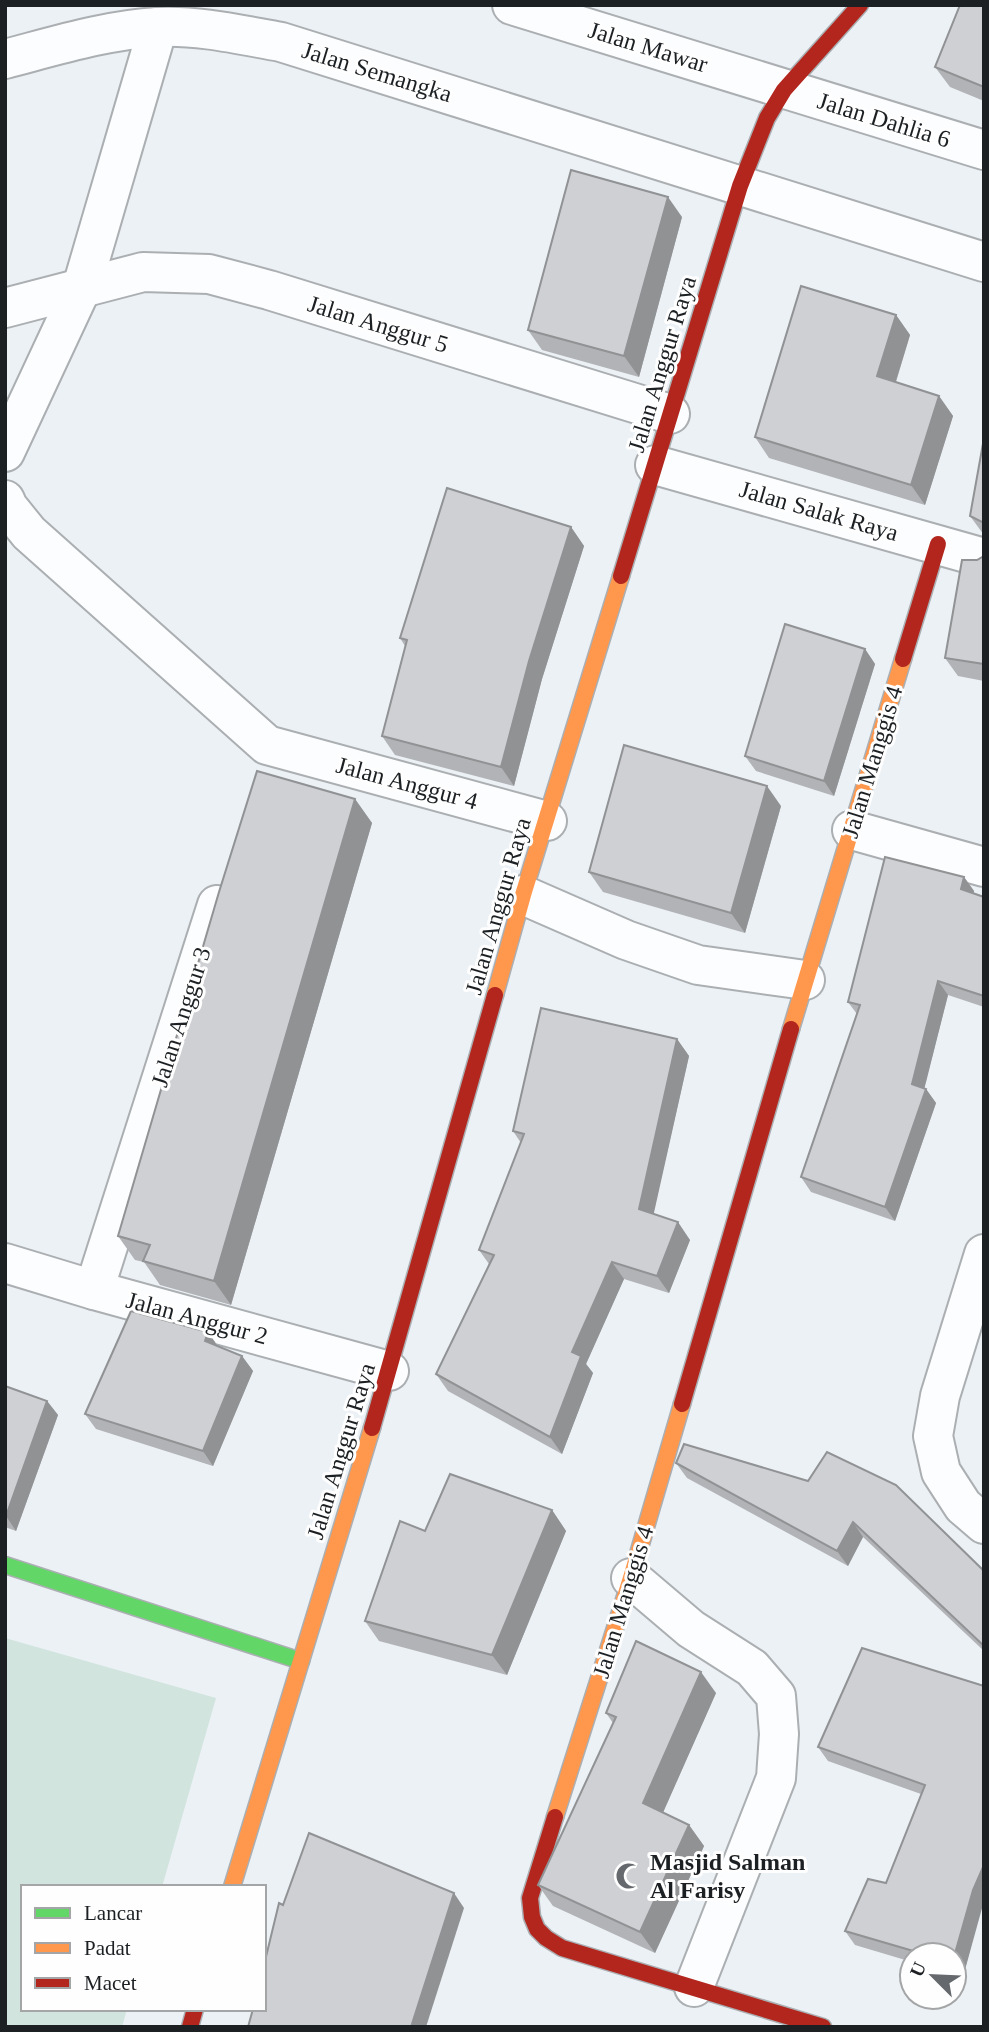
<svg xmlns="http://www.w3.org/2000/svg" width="989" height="2032" font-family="Georgia,serif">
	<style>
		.green { fill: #d1e4dd }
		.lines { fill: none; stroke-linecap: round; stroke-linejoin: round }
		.street-casing { stroke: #abafb2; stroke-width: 42 }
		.fast-casing { stroke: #abafb2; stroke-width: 19 }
		.slow-casing { stroke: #abafb2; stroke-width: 19 }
		.jam-casing { stroke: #abafb2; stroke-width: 19 }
		.street { stroke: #fcfdfe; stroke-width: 38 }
		.fast { stroke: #63d668; stroke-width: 16 }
		.slow { stroke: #ff974d; stroke-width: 16 }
		.jam { stroke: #b3261e; stroke-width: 16 }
		.wall { fill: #b1b3b6 }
		.shaded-wall { fill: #909294 }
		.building { fill: #ced0d4; stroke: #909294; stroke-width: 2 }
		.labels { text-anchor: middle; stroke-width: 6; stroke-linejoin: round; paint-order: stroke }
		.street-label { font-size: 24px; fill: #1c2023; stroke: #fefefe }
		.poi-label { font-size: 24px; font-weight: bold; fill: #1c2023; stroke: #fefefe; text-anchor: start }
	</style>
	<rect width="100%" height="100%" fill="#ecf1f6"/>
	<polygon class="green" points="5,1638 216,1698 162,1887 23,1887 23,2009 127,2009 122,2027 5,2027"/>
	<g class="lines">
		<g class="street-casing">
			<g id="street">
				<polyline points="512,5 984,150"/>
				<path d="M 5,59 C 55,46 106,30 158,27 C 199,25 241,35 281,42 L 984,262"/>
				<polyline points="5,308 143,272 209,274 269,290 670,414"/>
				<polyline points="5,452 82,287 158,27"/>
				<polyline points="655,465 984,558"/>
				<polyline points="5,500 8,507 29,533 267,745 547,821"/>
				<polyline points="852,830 984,867"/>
				<polyline points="523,895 626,940 698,965 805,980"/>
				<polyline points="984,1254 940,1396 933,1436 941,1472 963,1506 984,1524"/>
				<polyline points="5,1263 94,1290 389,1371"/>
				<polyline points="94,1290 217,905"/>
				<polyline points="631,1578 691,1629 752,1668 776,1696 779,1734 776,1778 694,1987"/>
			</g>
		</g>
		<g class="fast-casing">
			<polyline id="fast" points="5,1565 301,1661"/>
		</g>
		<g class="slow-casing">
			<g id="slow">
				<polyline points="495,995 523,895 621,576"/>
				<polyline points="791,1029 903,659"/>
				<polyline points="555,1817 631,1578 682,1404"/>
				<polyline points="232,1887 372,1428"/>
			</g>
		</g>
		<g class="jam-casing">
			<g id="jam">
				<polyline points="621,576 740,186 767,118 784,90 860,5"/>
				<polyline points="903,659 938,544"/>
				<polyline points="682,1404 791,1029"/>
				<polyline points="372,1428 495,995"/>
				<polyline points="555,1817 530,1898 532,1917 537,1929 546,1938 562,1948 823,2027"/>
				<polyline points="190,2027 195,2009"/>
			</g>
		</g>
		<use href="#street" class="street"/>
		<use href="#fast" class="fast"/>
		<use href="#slow" class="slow"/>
		<use href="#jam" class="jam"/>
	</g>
	<g class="wall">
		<polygon points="984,5 984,101 950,87 935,67"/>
		<polygon points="682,217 639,377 542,350 528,330"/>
		<polygon points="896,315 910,335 896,382 939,396 953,416 925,505 769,458 755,437"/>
		<polygon points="984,438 984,535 970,516"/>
		<polygon points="571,527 584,546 542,679 514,786 395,755 382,736 405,646 400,638"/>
		<polygon points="984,556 984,681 958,676 945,658 977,560"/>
		<polygon points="865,649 875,664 834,796 756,771 745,756"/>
		<polygon points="355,799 372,823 231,1305 160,1285 144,1262 135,1260 118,1236"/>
		<polygon points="781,806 745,933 603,892 589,872"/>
		<polygon points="964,877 974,891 974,893 984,897 984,1007 948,995 924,1088 926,1089 936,1103 895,1221 811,1192 801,1177 857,1014 848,1002"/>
		<polygon points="677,1039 689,1056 653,1214 690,1240 669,1293 624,1279 586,1364 593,1373 562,1454 448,1391 436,1374 489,1264 479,1250 521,1143 513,1131"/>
		<polygon points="208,1332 218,1346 242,1356 253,1371 213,1466 96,1429 85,1414"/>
		<polygon points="5,1386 47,1401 58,1415 16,1531 5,1527"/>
		<polygon points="684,1444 984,1571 984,1651 863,1537 848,1566 687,1478 676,1463"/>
		<polygon points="552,1510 566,1531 507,1675 379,1641 365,1621 425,1531"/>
		<polygon points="862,1648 982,1904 963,1977 954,1974 954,1955 912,1955 912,1962 855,1945 845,1931 886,1883 921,1794 828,1761 818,1747"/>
		<polygon points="716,1693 663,1812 689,1825 704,1846 655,1953 553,1906 538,1885 613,1723 606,1713"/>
	</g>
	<g class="shaded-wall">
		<polygon points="668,197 682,217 639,377 624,356"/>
		<polygon points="896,315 910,335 891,397 877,376"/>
		<polygon points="939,396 953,416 925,505 911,485"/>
		<polygon points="571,527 584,546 542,679 514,786 501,767 529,661"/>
		<polygon points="865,649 875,664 834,796 824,781"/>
		<polygon points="767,786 781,806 745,933 731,913"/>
		<polygon points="355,799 372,823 231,1305 214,1281"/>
		<polygon points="964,877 974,891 971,903 961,889"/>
		<polygon points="938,981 948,995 922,1098 912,1084"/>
		<polygon points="677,1039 689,1056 651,1226 639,1209"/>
		<polygon points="926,1089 936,1103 895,1221 885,1207"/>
		<polygon points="678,1222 690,1240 669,1293 657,1276"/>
		<polygon points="612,1262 624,1279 586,1364 593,1373 562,1454 550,1437 572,1352"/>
		<polygon points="208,1332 218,1347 205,1341"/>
		<polygon points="242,1356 253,1371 213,1466 203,1451"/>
		<polygon points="47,1401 58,1415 16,1531 6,1516"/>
		<polygon points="552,1510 566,1531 507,1675 492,1655"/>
		<polygon points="853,1522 863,1537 848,1566 837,1551"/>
		<polygon points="701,1672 716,1693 658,1824 643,1803"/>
		<polygon points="689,1825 704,1846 655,1953 640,1932"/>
		<polygon points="984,1865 984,1901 963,1977 954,1965 954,1957 973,1890"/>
		<polygon points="454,1893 464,1908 426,2027 411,2027"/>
	</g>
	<g class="building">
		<polygon points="960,5 984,5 984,87 935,67"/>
		<polygon points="571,170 668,197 624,356 528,330"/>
		<polygon points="801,286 896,315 877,376 939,396 911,485 755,437"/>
		<polygon points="984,438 984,523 970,516"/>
		<polygon points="447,488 571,527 529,661 501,767 382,736 407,640 400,638"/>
		<polygon points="984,556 984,664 945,658 962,560 977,560"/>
		<polygon points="785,624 865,649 824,781 745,756"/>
		<polygon points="624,745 767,786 731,913 589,872"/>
		<polygon points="257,771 355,799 214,1281 143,1261 150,1245 118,1236 219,892"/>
		<polygon points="885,857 964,877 961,889 984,897 984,996 938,981 912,1084 926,1089 885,1207 801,1177 860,1005 848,1002"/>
		<polygon points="541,1008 677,1039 639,1209 678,1222 657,1276 612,1262 572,1352 581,1356 550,1437 436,1374 494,1255 479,1250 524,1134 513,1131"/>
		<polygon points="131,1311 208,1332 205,1341 242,1356 203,1451 85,1414"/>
		<polygon points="5,1386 47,1401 6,1516 5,1516"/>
		<polygon points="684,1444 808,1481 827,1452 896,1485 984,1571 984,1646 853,1522 837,1551 676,1463"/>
		<polygon points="450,1474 552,1510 492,1655 365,1621 400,1521 425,1531"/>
		<polygon points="636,1641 701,1672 643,1803 689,1825 640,1932 538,1885 616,1717 606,1713"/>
		<polygon points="862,1648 984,1686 984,1865 973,1890 954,1957 954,1955 927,1955 845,1931 868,1879 886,1883 925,1785 818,1747"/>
		<polygon points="309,1833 454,1893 411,2027 248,2027 253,2009 264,2009 264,1965 279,1903 283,1905"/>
	</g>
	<defs>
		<g id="mosque-bare" transform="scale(2.1)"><path d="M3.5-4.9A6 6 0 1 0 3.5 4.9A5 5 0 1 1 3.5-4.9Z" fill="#65696d" stroke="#fefefe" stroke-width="2.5" paint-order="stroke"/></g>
	</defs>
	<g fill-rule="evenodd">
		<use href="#mosque-bare" x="629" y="1876"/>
	</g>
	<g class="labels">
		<g class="street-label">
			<text transform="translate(648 47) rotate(17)" y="8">Jalan Mawar</text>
			<text transform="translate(377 72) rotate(17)" y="8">Jalan Semangka</text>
			<text transform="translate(884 120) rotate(17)" y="8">Jalan Dahlia 6</text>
			<text transform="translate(378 324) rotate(17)" y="8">Jalan Anggur 5</text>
			<text transform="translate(662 364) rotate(-73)" y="8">Jalan Anggur Raya</text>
			<text transform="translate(819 511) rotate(16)" y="8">Jalan Salak Raya</text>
			<text transform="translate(872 762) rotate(-73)" y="8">Jalan Manggis 4</text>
			<text transform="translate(407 783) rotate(15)" y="8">Jalan Anggur 4</text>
			<text transform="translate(498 906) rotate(-74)" y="8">Jalan Anggur Raya</text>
			<text transform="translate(181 1017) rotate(-72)" y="8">Jalan Anggur 3</text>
			<text transform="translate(197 1318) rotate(15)" y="8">Jalan Anggur 2</text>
			<text transform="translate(341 1451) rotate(-73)" y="8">Jalan Anggur Raya</text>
			<text transform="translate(623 1602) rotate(-73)" y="8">Jalan Manggis 4</text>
		</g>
		<g class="poi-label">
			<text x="650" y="1870">Masjid Salman<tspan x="650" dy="28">Al Farisy</tspan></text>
		</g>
	</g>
	<rect width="989" height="2032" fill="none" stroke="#1c2023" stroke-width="14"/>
	<rect x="21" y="1885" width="245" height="126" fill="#fefefe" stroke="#a4a5a6" stroke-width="2"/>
	<rect x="35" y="1908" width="35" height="10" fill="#63d668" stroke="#a4a5a6" stroke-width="2"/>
	<text x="84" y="1920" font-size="21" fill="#1c2023">Lancar</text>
	<rect x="35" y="1943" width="35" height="10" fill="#ff974d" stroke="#a4a5a6" stroke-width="2"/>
	<text x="84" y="1955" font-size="21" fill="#1c2023">Padat</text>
	<rect x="35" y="1978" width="35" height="10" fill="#b3261e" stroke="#a4a5a6" stroke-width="2"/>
	<text x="84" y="1990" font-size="21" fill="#1c2023">Macet</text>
	<g transform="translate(933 1976) rotate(294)"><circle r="33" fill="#fefefe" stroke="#a4a5a6" stroke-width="2"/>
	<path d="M0-5L12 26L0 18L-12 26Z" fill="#65696d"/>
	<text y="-10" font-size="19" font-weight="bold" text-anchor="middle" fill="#1c2023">U</text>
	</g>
</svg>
